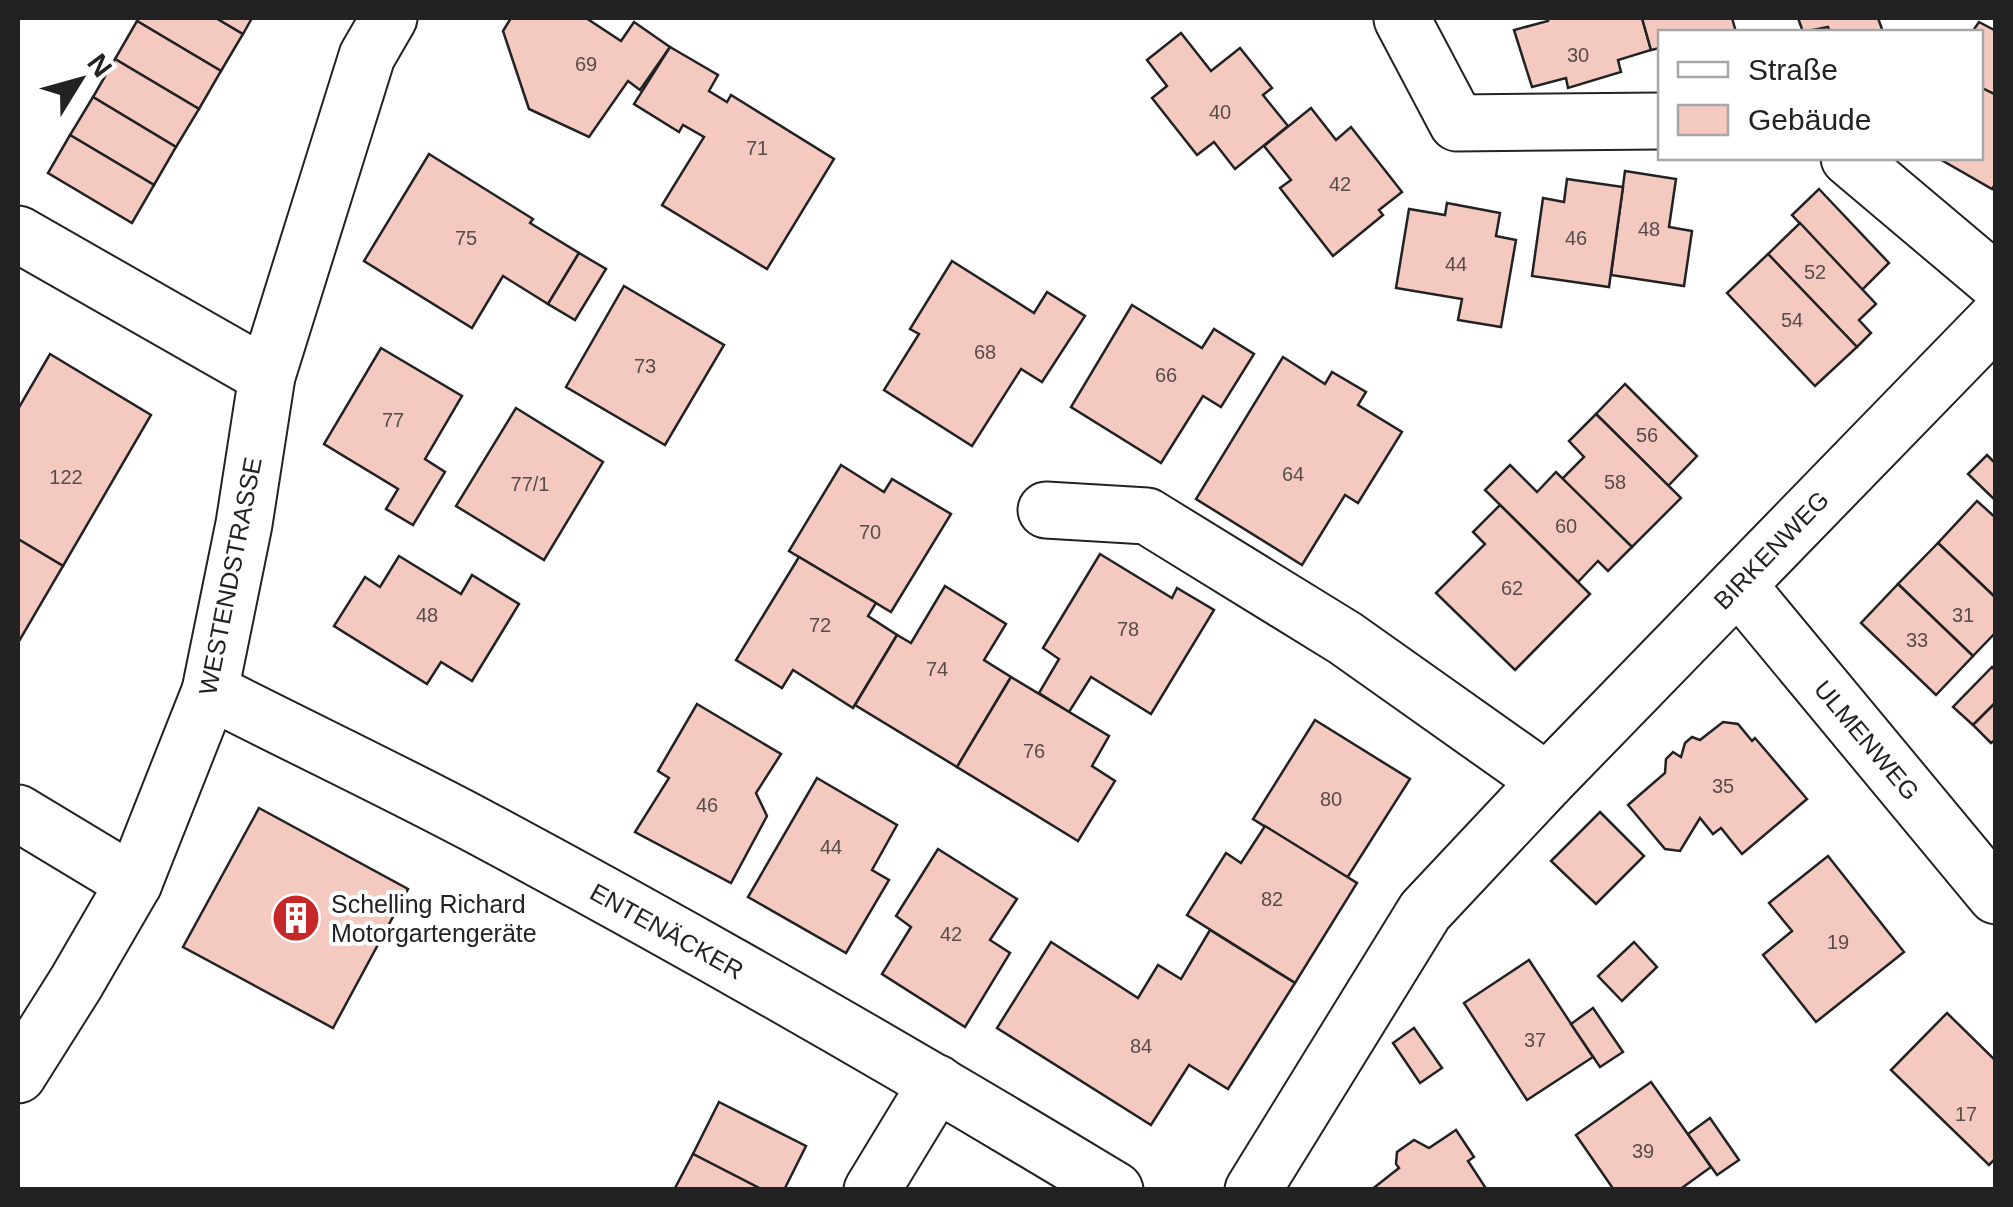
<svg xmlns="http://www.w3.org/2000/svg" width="2013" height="1207" font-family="Helvetica,sans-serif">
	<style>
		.building { fill: #f3c9c0; stroke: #222; stroke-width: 2.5 }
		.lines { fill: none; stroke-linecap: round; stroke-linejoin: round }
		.minor-casing { stroke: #222; stroke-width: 59 }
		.minor { stroke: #fff; stroke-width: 55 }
		.labels { text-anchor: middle; stroke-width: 8; stroke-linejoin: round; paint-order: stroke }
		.number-label { font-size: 20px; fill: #564c4a }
		.street-label { font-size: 25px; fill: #222; stroke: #fff }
		.poi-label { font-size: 25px; fill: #222; stroke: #fff; text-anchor: start }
	</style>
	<rect width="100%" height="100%" fill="#fff"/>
	<g class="building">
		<polygon points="139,18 216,18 243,34 221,71 137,21"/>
		<polygon points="216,18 252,18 243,34"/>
		<polygon points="511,18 586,18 621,41 634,22 670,47 640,90 628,81 589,137 529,109 503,31"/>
		<polygon points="1547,18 1642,18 1651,50 1618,60 1621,72 1568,88 1566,78 1532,87 1514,30 1548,21"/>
		<polygon points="1642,18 1732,18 1736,32 1660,32 1660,48 1651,50"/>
		<polygon points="1798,18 1878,18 1883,32 1830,32 1828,27 1803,32"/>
		<polygon points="137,21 221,71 199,109 115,59"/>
		<polygon points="1979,22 1996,31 1996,95 1980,87 1980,32 1972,32"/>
		<polygon points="1181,33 1211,71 1240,48 1272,88 1263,95 1288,126 1235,169 1214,142 1197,155 1152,98 1167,86 1147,60"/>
		<polygon points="670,47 718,75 709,91 727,102 731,95 834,159 767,269 662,205 704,137 683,125 679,132 634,104"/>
		<polygon points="115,59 199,109 176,147 93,97"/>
		<polygon points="1980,87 1996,95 1996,183 1992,189 1938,158 1980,158"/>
		<polygon points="93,97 176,147 154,185 70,135"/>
		<polygon points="1311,108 1336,140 1351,127 1402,192 1379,210 1383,215 1333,256 1280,188 1291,180 1264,146"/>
		<polygon points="70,135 154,185 132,223 48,173"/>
		<polygon points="429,154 533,219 530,223 579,253 548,304 503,276 472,328 364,261"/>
		<polygon points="1625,171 1676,179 1669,227 1692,231 1684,286 1611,275"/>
		<polygon points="1567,179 1623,187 1609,287 1532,276 1543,198 1564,202"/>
		<polygon points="1819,189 1889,263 1862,290 1792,215"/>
		<polygon points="1447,203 1500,213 1496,236 1516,240 1501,327 1458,320 1462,299 1396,288 1409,209 1445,215"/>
		<polygon points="1800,223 1876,304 1859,320 1871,333 1857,347 1768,254"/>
		<polygon points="579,253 606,269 575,320 548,304"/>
		<polygon points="1768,254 1857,347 1815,386 1727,293"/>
		<polygon points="952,261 1034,313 1047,292 1085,316 1042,382 1021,369 972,446 884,390 919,334 910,329"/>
		<polygon points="624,286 724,345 665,445 566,387"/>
		<polygon points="1132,305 1202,348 1214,329 1254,354 1221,407 1203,396 1161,463 1071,407"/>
		<polygon points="381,348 462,396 425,459 445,472 413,525 386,509 398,489 324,444"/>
		<polygon points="50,354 151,415 63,566 18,539 18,409"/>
		<polygon points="1283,357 1325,384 1332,372 1366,392 1358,405 1402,432 1358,503 1345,495 1302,565 1196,499"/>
		<polygon points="1625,384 1697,456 1668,486 1596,414"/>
		<polygon points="516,408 603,462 544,560 456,506"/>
		<polygon points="1596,414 1681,498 1632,547 1562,479 1584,457 1569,441"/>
		<polygon points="1987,455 1996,464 1996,501 1968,474"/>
		<polygon points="841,465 884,492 892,479 951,514 891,612 789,551"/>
		<polygon points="1510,465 1537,492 1556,472 1632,547 1608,571 1598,561 1578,582 1485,490"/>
		<polygon points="1977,501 1996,518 1996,598 1938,543"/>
		<polygon points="1500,505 1590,594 1515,670 1436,593 1485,544 1473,532"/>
		<polygon points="18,539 63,566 18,643"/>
		<polygon points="1938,543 1996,598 1996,632 1973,656 1898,584"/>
		<polygon points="1100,554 1172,598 1177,588 1214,610 1151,714 1091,677 1069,712 1039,693 1059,659 1043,648"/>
		<polygon points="399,556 461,594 472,575 519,604 472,681 441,662 427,684 334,626 365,577 380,587"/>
		<polygon points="799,557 876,603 868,616 897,635 853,708 793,670 782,688 736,660"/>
		<polygon points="1898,584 1973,656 1936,695 1861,623"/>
		<polygon points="945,586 1006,624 984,660 1011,677 957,767 855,705 897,635 911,643"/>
		<polygon points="1992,667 1996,671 1996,702 1973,725 1953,707"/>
		<polygon points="1011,677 1109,736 1092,766 1115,781 1078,841 957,767"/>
		<polygon points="1996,702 1996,739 1991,743 1973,725"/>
		<polygon points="697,704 781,754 756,793 767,816 731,883 635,832 669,778 658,771"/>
		<polygon points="1315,720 1410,779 1347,878 1253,819"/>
		<polygon points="1723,722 1738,724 1752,741 1755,738 1807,799 1742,854 1721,828 1713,834 1700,818 1680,851 1665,849 1628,805 1665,773 1666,759 1673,752 1681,757 1685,743 1692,737 1700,740"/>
		<polygon points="817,778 897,825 872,870 889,880 846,953 748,897"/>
		<polygon points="259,808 408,889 333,1028 183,947"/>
		<polygon points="1600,812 1644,856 1596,904 1551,861"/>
		<polygon points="1265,826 1357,883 1295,983 1187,915 1226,853 1241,863"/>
		<polygon points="938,849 1017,899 990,940 1010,953 965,1027 882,974 911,927 896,916"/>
		<polygon points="1828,856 1904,952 1816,1022 1763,955 1792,931 1769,903"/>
		<polygon points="1210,930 1295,983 1228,1089 1189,1065 1151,1125 997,1028 1051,942 1138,998 1158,965 1181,979"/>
		<polygon points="1634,942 1657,967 1622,1001 1598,976"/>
		<polygon points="1529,960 1593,1057 1527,1100 1464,1003"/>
		<polygon points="1593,1008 1623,1052 1600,1067 1571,1024"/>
		<polygon points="1947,1013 1996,1061 1996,1158 1989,1165 1891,1070"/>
		<polygon points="1414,1028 1442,1068 1420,1083 1393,1043"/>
		<polygon points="1651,1082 1711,1167 1679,1190 1614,1190 1576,1135"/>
		<polygon points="719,1102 806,1146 784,1190 763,1190 693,1154"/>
		<polygon points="1710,1118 1739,1160 1717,1175 1688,1134"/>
		<polygon points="1456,1130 1474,1157 1468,1161 1487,1190 1371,1190 1399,1168 1396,1164 1397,1152 1414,1140 1429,1148"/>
		<polygon points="693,1154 763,1190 674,1190"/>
	</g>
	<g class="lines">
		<g class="minor-casing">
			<g id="minor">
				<polyline points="1402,19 1457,123 1660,121"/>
				<polyline points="1849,158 1996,282"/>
				<polyline points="18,234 267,376"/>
				<polyline points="1046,510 1147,516 1345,638 1547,781"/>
				<polyline points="1738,585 1996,896"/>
				<path d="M 210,691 C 298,736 387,778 474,824 C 691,940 905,1063 1115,1190"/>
				<polyline points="18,813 134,883"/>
				<polyline points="18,1075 76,983 134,883 210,691 244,524 267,376 367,56 389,18"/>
				<polyline points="872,1190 937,1083"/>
				<polyline points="1253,1190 1425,911 1547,781 1996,319"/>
			</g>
		</g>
		<use href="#minor" class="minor"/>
	</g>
	<defs>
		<g id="building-disc" transform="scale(2.5)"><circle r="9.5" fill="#c62828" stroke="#fff"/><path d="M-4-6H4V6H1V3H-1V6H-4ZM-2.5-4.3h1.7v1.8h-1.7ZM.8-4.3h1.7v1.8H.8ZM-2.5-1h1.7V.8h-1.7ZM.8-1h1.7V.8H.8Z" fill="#fff"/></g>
	</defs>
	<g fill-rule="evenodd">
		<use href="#building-disc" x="296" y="918"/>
	</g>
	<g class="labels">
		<g class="number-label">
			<text x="1578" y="62">30</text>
			<text x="586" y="71">69</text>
			<text x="1220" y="119">40</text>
			<text x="757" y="155">71</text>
			<text x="1340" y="191">42</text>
			<text x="1649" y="236">48</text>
			<text x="466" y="245">75</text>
			<text x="1576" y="245">46</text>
			<text x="1456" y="271">44</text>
			<text x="1815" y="279">52</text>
			<text x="1792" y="327">54</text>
			<text x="985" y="359">68</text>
			<text x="645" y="373">73</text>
			<text x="1166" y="382">66</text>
			<text x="393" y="427">77</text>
			<text x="1647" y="442">56</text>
			<text x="1293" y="481">64</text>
			<text x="66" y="484">122</text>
			<text x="1615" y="489">58</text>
			<text x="530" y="491">77/1</text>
			<text x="1566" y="533">60</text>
			<text x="870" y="539">70</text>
			<text x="1512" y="595">62</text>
			<text x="427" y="622">48</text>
			<text x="1963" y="622">31</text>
			<text x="820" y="632">72</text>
			<text x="1128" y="636">78</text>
			<text x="1917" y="647">33</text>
			<text x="937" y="676">74</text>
			<text x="1034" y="758">76</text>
			<text x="1723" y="793">35</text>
			<text x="1331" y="806">80</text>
			<text x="707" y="812">46</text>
			<text x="831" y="854">44</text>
			<text x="1272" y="906">82</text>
			<text x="951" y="941">42</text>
			<text x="1838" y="949">19</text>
			<text x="1535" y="1047">37</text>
			<text x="1141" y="1053">84</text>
			<text x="1966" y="1121">17</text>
			<text x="1643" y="1158">39</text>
		</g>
		<g class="street-label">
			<text transform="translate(1771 550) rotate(-46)" y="9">BIRKENWEG</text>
			<text transform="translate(230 576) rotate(-79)" y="9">WESTENDSTRASSE</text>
			<text transform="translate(1867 740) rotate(50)" y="9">ULMENWEG</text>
			<text transform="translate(667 931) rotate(29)" y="9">ENTENÄCKER</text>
		</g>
		<g class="poi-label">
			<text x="331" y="913">Schelling Richard<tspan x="331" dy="29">Motorgartengeräte</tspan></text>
		</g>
	</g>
	<rect width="2013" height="1207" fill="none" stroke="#222222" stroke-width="40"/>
	<rect x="1658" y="30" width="325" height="130" fill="#ffffff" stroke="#a7a7a7" stroke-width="2.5"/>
	<rect x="1678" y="62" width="50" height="15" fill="#ffffff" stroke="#a7a7a7" stroke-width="2.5"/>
	<text x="1748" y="80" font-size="30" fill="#222222">Straße</text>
	<rect x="1678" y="105" width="50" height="30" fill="#f3c9c0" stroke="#a7a7a7" stroke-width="2.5"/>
	<text x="1748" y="130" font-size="30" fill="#222222">Gebäude</text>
	<g transform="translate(80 80) rotate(53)" stroke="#ffffff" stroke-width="8" paint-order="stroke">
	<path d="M0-8L18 38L0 25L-18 38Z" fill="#222222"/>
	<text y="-15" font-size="28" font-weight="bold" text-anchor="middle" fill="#222222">N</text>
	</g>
</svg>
